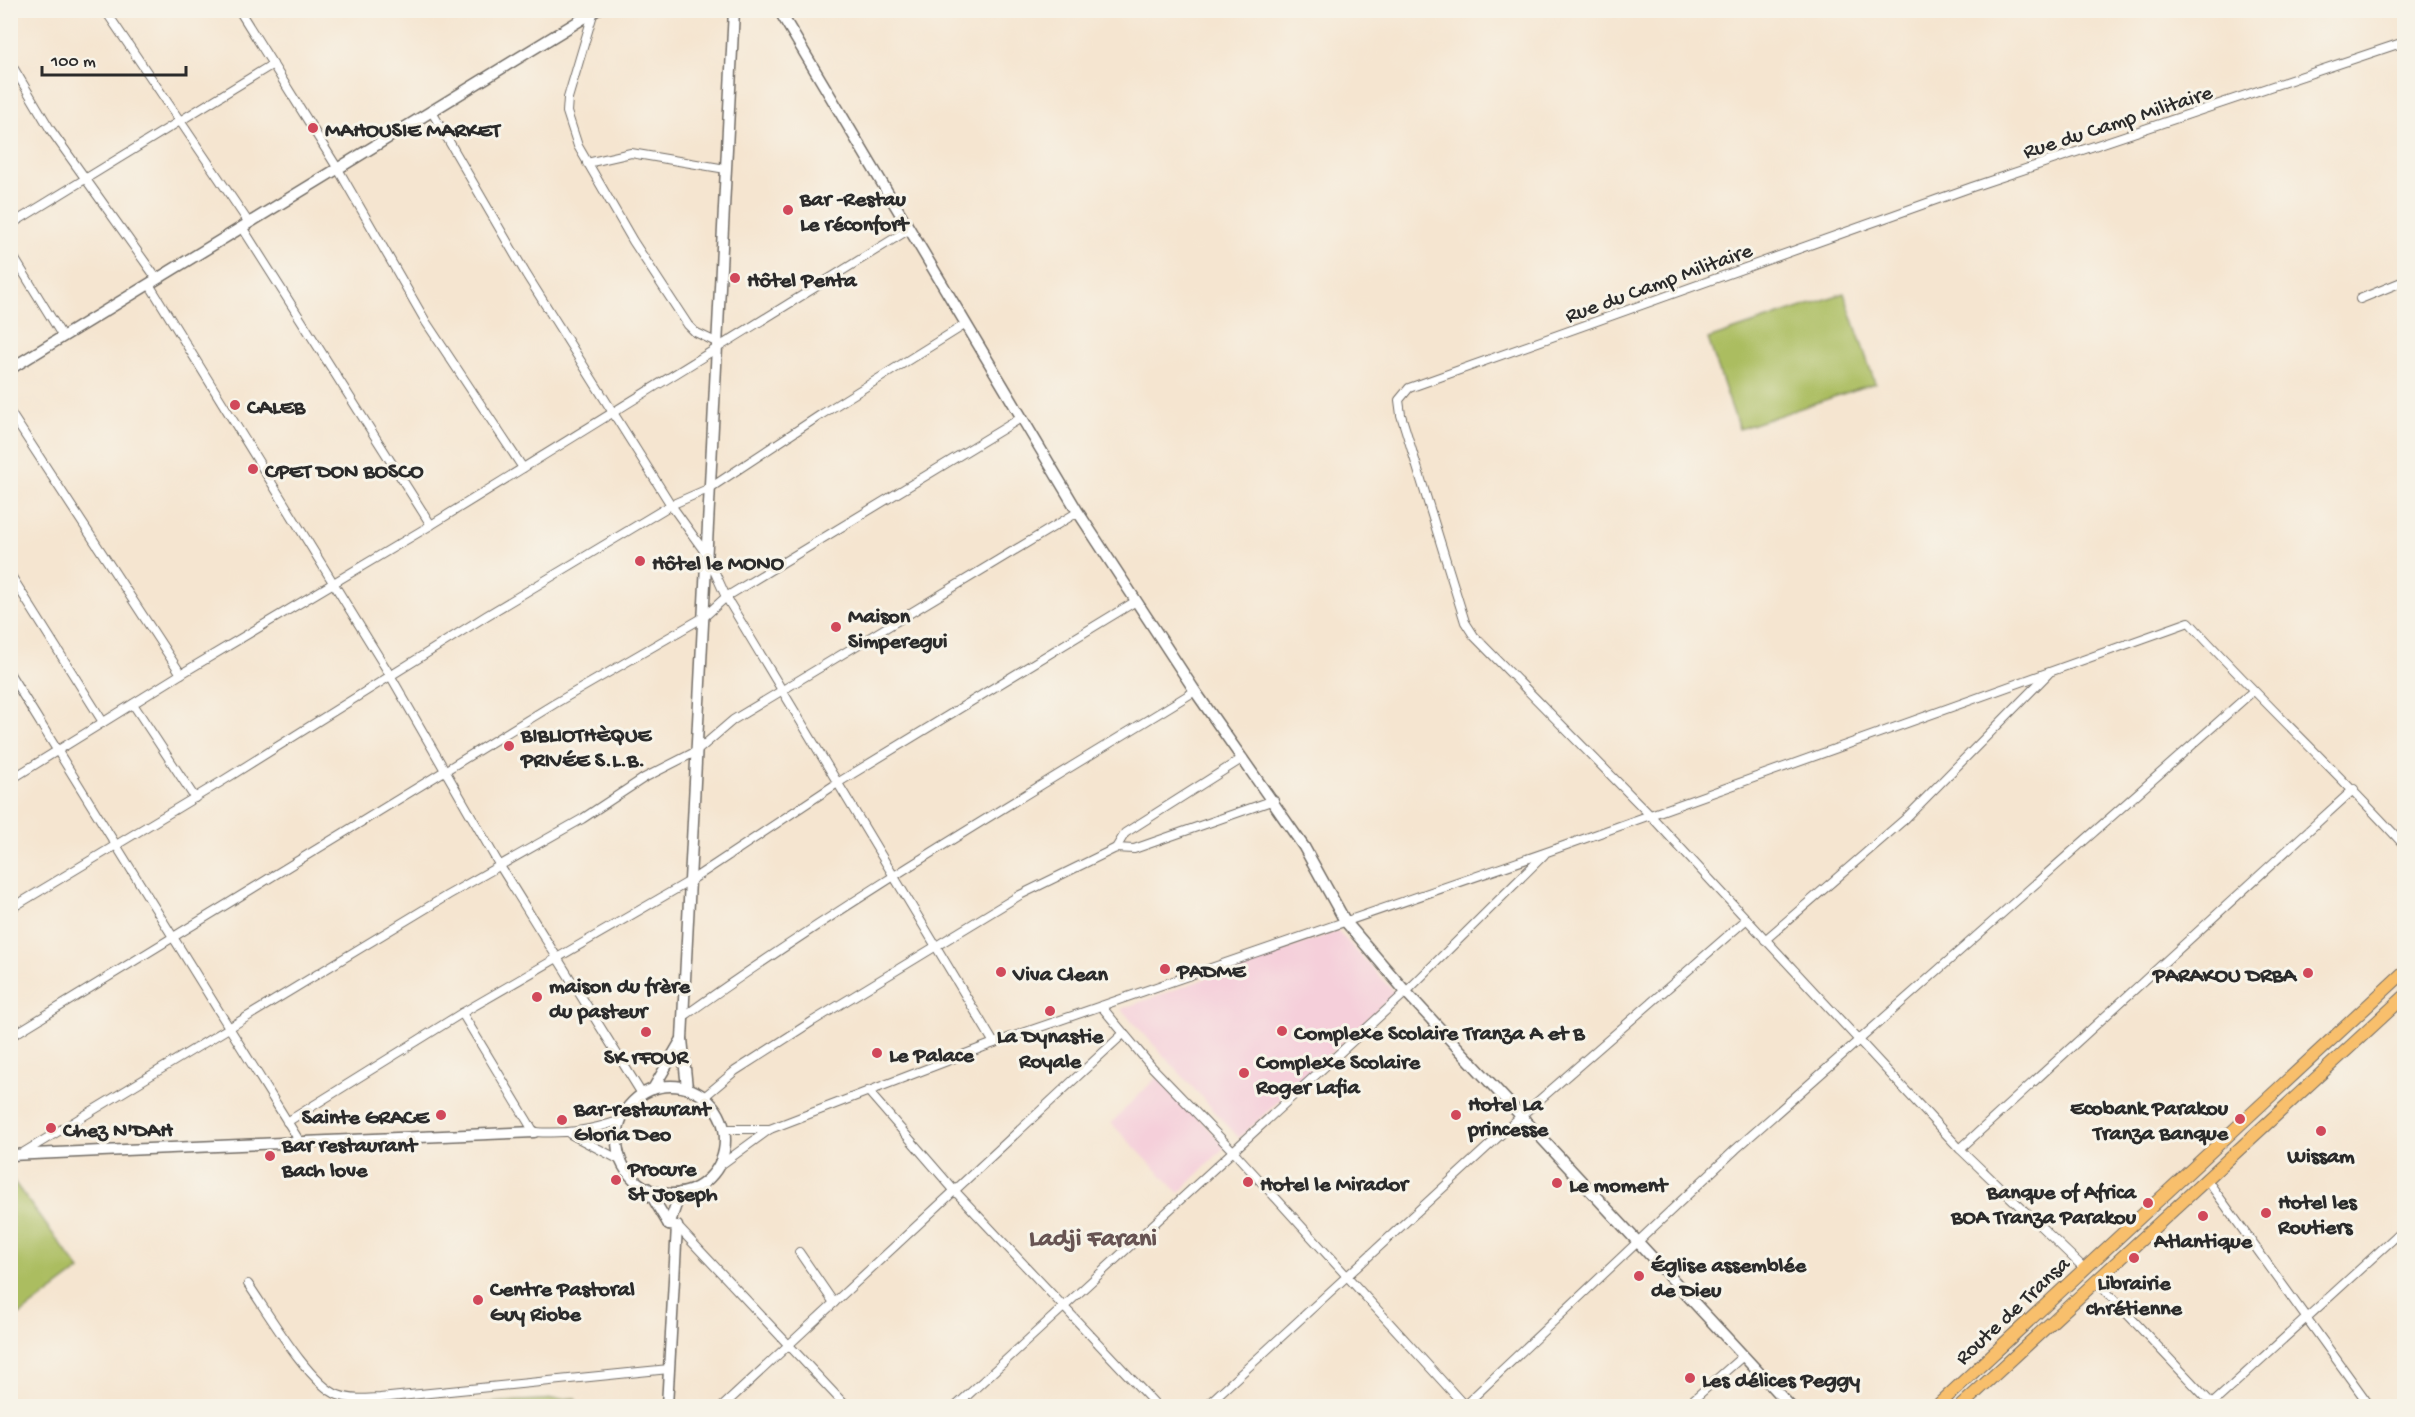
<svg xmlns="http://www.w3.org/2000/svg" width="2415" height="1417" font-family="'Gochi Hand',sans-serif">
	<style>
		.built { fill: #f5cfda }
		.green { fill: #abbd61; stroke: #6b7446; stroke-width: 1.5 }
		.lines { fill: none; stroke-linecap: round; stroke-linejoin: round }
		.minor-casing { stroke: #726c65; stroke-width: 10 }
		.tertiary-casing { stroke: #726c65; stroke-width: 13 }
		.primary-casing { stroke: #726c65; stroke-width: 14 }
		.minor { stroke: #fff; stroke-width: 8 }
		.tertiary { stroke: #fff; stroke-width: 10 }
		.primary { stroke: #f8bf6c; stroke-width: 12 }
		.poi-dot { fill: #d1495b; stroke: #f7f3e8; stroke-width: 2 }
		.labels { text-anchor: middle; stroke-width: 6; stroke-linejoin: round; paint-order: stroke }
		.street-label { font-size: 22px; fill: #2b2b2b; stroke: #f7f3e8 }
		.poi-label { font-size: 22px; font-weight: bold; fill: #2b2b2b; stroke: #f7f3e8; text-anchor: start }
		.quarter-label { font-size: 26px; font-weight: bold; fill: #675453; stroke: #f7f3e8 }
	</style>
	<rect width="100%" height="100%" fill="#f7f3e8"/>
	<filter id="ink" filterUnits="userSpaceOnUse"><feTurbulence type="fractalNoise" baseFrequency=".0167" numOctaves="2"/><feDisplacementMap in="SourceGraphic" scale="12" xChannelSelector="R" yChannelSelector="G"/><feConvolveMatrix kernelMatrix="1 2 1 2 8 2 1 2 1" color-interpolation-filters="sRGB"/></filter>
	<filter id="wash" filterUnits="userSpaceOnUse"><feTurbulence type="fractalNoise" baseFrequency=".008" numOctaves="4" result="noise"/><feDisplacementMap in="SourceGraphic" scale="24" xChannelSelector="R" yChannelSelector="G"/><feGaussianBlur stdDeviation="1.35" result="paint"/><feColorMatrix in="noise" values="0 0 0 0 0 0 0 0 0 0 0 0 0 0 0 0 0 1.4 0 .05"/><feComposite in="paint" operator="in"/></filter>
	<g filter="url(#wash)">
		<rect width="100%" height="100%" fill="#f5e5d0"/>
		<g class="built">
			<polygon points="1338,931 1395,993 1239,1138 1121,1009"/>
			<polygon points="1158,1076 1226,1146 1179,1193 1111,1123"/>
		</g>
		<g class="green">
			<polygon points="1844,293 1875,383 1739,429 1708,339"/>
			<polygon points="11,1178 80,1270 20,1315 11,1302"/>
			<polygon points="575,1398 578,1406 436,1406"/>
		</g>
	</g>
	<g filter="url(#ink)">
		<g class="lines">
			<g class="minor-casing">
				<g id="minor">
					<polyline points="105,10 249,223"/>
					<polyline points="239,10 338,169 426,322 523,468"/>
					<polyline points="593,14 568,98 567,112 578,146 633,241 688,325 695,332 718,343"/>
					<polyline points="10,62 50,129 157,279"/>
					<polyline points="432,112 526,274 671,505 707,555 726,597 994,1043"/>
					<polyline points="587,163 631,153 726,169"/>
					<polyline points="10,225 273,64"/>
					<polyline points="242,227 431,525"/>
					<polyline points="10,251 63,337"/>
					<polyline points="149,284 390,675 500,866 642,1094"/>
					<polyline points="2360,299 2404,281"/>
					<polyline points="10,412 181,674"/>
					<polyline points="10,574 103,722"/>
					<polyline points="10,674 300,1142"/>
					<polyline points="133,704 195,798"/>
					<polyline points="10,780 181,674 431,525 908,230"/>
					<polyline points="1116,848 1125,833 1243,758"/>
					<polyline points="10,909 224,780 486,616 671,505 710,488 822,414 966,324"/>
					<polyline points="1765,940 1905,819 2048,674"/>
					<polyline points="1101,1006 1151,1066 1234,1152 1465,1406"/>
					<path d="M 462,1013 L 534,1132 C 566,1134 590,1131 621,1120"/>
					<path d="M 683,1017 C 848,899 1023,797 1195,691"/>
					<polyline points="10,1037 554,704 704,617 726,597 1021,418"/>
					<polyline points="868,1091 953,1189 1157,1406"/>
					<polyline points="704,1097 735,1071 813,1021 1020,895 1116,848 1134,849 1274,800"/>
					<polyline points="287,1122 462,1013 690,881 839,782 1136,601"/>
					<polyline points="724,1129 770,1129"/>
					<polyline points="570,1134 622,1161"/>
					<polyline points="1960,1149 2354,789"/>
					<polyline points="21,1154 448,895 582,819 644,778 697,751 733,720 1078,512"/>
					<path d="M 718,1167 L 770,1129 L 994,1043 L 1547,852 L 2189,622 C 2259,699 2335,769 2404,845"/>
					<polyline points="2207,1180 2370,1406"/>
					<polyline points="677,1226 846,1406"/>
					<polyline points="799,1252 834,1303"/>
					<polyline points="2085,1269 1960,1149 1649,814 1474,636 1465,622 1401,415 1399,400 1409,388 1972,187 2404,42"/>
					<polyline points="2096,1281 2214,1406"/>
					<path d="M 248,1284 C 267,1311 309,1384 338,1395 C 351,1400 366,1399 380,1398 L 669,1369"/>
					<polyline points="2212,1404 2404,1229"/>
					<polyline points="723,1406 1123,1034"/>
					<polyline points="956,1406 1406,992 1544,855"/>
					<polyline points="1206,1406 1521,1116 1747,919"/>
					<polyline points="1464,1406 1736,1149 2252,692"/>
					<polyline points="1686,1406 1743,1356"/>
				</g>
			</g>
			<g class="tertiary-casing">
				<g id="tertiary">
					<polyline points="779,10 1078,512 1195,691 1304,847 1345,921 1406,992 1790,1406"/>
					<polyline points="10,369 597,10"/>
					<circle cx="671" cy="1140" r="54"/>
					<polyline points="687,1088 682,1039 734,10"/>
					<polyline points="653,1089 682,1039"/>
					<polyline points="10,1155 534,1132"/>
					<polyline points="647,1188 669,1225 677,1226 667,1406"/>
					<polyline points="669,1225 680,1193"/>
				</g>
			</g>
			<g class="primary-casing">
				<g id="primary">
					<polyline points="1937,1406 2404,972"/>
					<polyline points="1961,1406 2404,997"/>
				</g>
			</g>
			<use href="#minor" class="minor"/>
			<use href="#tertiary" class="tertiary"/>
			<use href="#primary" class="primary"/>
		</g>
	</g>
	<g class="poi-dot">
		<circle cx="313" cy="128" r="6"/>
		<circle cx="788" cy="210" r="6"/>
		<circle cx="735" cy="278" r="6"/>
		<circle cx="235" cy="405" r="6"/>
		<circle cx="253" cy="469" r="6"/>
		<circle cx="640" cy="561" r="6"/>
		<circle cx="836" cy="627" r="6"/>
		<circle cx="509" cy="746" r="6"/>
		<circle cx="1165" cy="969" r="6"/>
		<circle cx="1001" cy="972" r="6"/>
		<circle cx="2308" cy="973" r="6"/>
		<circle cx="537" cy="997" r="6"/>
		<circle cx="1050" cy="1011" r="6"/>
		<circle cx="1282" cy="1031" r="6"/>
		<circle cx="646" cy="1032" r="6"/>
		<circle cx="877" cy="1053" r="6"/>
		<circle cx="1244" cy="1073" r="6"/>
		<circle cx="441" cy="1115" r="6"/>
		<circle cx="1456" cy="1115" r="6"/>
		<circle cx="2240" cy="1119" r="6"/>
		<circle cx="562" cy="1120" r="6"/>
		<circle cx="51" cy="1128" r="6"/>
		<circle cx="2321" cy="1131" r="6"/>
		<circle cx="270" cy="1156" r="6"/>
		<circle cx="616" cy="1180" r="6"/>
		<circle cx="1248" cy="1182" r="6"/>
		<circle cx="1557" cy="1183" r="6"/>
		<circle cx="2148" cy="1203" r="6"/>
		<circle cx="2266" cy="1213" r="6"/>
		<circle cx="2203" cy="1216" r="6"/>
		<circle cx="2134" cy="1258" r="6"/>
		<circle cx="1639" cy="1276" r="6"/>
		<circle cx="478" cy="1300" r="6"/>
		<circle cx="1690" cy="1378" r="6"/>
	</g>
	<g class="labels">
		<g class="street-label">
			<text transform="translate(2117 120) rotate(-18)" y="8">Rue du Camp Militaire</text>
			<text transform="translate(1658 281) rotate(-20)" y="8">Rue du Camp Militaire</text>
			<text transform="translate(2011 1309) rotate(-43)" y="8">Route de Transa</text>
		</g>
		<g class="poi-label">
			<text x="325" y="136">MAHOUSIE MARKET</text>
			<text x="800" y="205">Bar -Restau<tspan x="800" dy="25">Le réconfort</tspan></text>
			<text x="747" y="286">Hôtel Penta</text>
			<text x="247" y="413">CALEB</text>
			<text x="265" y="477">CPET DON BOSCO</text>
			<text x="652" y="569">Hôtel le MONO</text>
			<text x="848" y="622">Maison<tspan x="848" dy="25">Simperegui</tspan></text>
			<text x="521" y="741">BIBLIOTHÈQUE<tspan x="521" dy="25">PRIVÉE S.L.B.</tspan></text>
			<text x="1177" y="977">PADME</text>
			<text x="1013" y="980">Viva Clean</text>
			<text x="2296" y="981" text-anchor="end">PARAKOU DRBA</text>
			<text x="549" y="992">maison du frère<tspan x="549" dy="25">du pasteur</tspan></text>
			<text x="1294" y="1039">Complexe Scolaire Tranza A et B</text>
			<text x="1050" y="1042" text-anchor="middle">La Dynastie<tspan x="1050" dy="25">Royale</tspan></text>
			<text x="889" y="1061">Le Palace</text>
			<text x="646" y="1063" text-anchor="middle">SK rFOUR</text>
			<text x="1256" y="1068">Complexe Scolaire<tspan x="1256" dy="25">Roger Lafia</tspan></text>
			<text x="1468" y="1110">Hotel La<tspan x="1468" dy="25">princesse</tspan></text>
			<text x="2228" y="1114" text-anchor="end">Ecobank Parakou<tspan x="2228" dy="25">Tranza Banque</tspan></text>
			<text x="574" y="1115">Bar-restaurant<tspan x="574" dy="25">Gloria Deo</tspan></text>
			<text x="429" y="1123" text-anchor="end">Sainte GRACE</text>
			<text x="63" y="1136">Chez N'DAH</text>
			<text x="282" y="1151">Bar restaurant<tspan x="282" dy="25">Bach love</tspan></text>
			<text x="2321" y="1162" text-anchor="middle">Wissam</text>
			<text x="628" y="1175">Procure<tspan x="628" dy="25">St Joseph</tspan></text>
			<text x="1260" y="1190">Hotel le Mirador</text>
			<text x="1569" y="1191">Le moment</text>
			<text x="2136" y="1198" text-anchor="end">Banque of Africa<tspan x="2136" dy="25">BOA Tranza Parakou</tspan></text>
			<text x="2278" y="1208">Hotel les<tspan x="2278" dy="25">Routiers</tspan></text>
			<text x="2203" y="1247" text-anchor="middle">Atlantique</text>
			<text x="1651" y="1271">Église assemblée<tspan x="1651" dy="25">de Dieu</tspan></text>
			<text x="2134" y="1289" text-anchor="middle">Librairie<tspan x="2134" dy="25">chrétienne</tspan></text>
			<text x="490" y="1295">Centre Pastoral<tspan x="490" dy="25">Guy Riobe</tspan></text>
			<text x="1702" y="1386">Les délices Peggy</text>
		</g>
		<g class="quarter-label">
			<text x="1093" y="1245">Ladji Farani</text>
		</g>
	</g>
	<rect width="2415" height="1417" fill="none" stroke="#f7f3e8" stroke-width="36"/>
	<path d="M42 66v9h144v-9" fill="none" stroke="#2b2b2b" stroke-width="3"/>
	<text x="51" y="66" font-size="18" fill="#2b2b2b" stroke="#f7f3e8" stroke-width="4.5" paint-order="stroke">100 m</text>
</svg>
